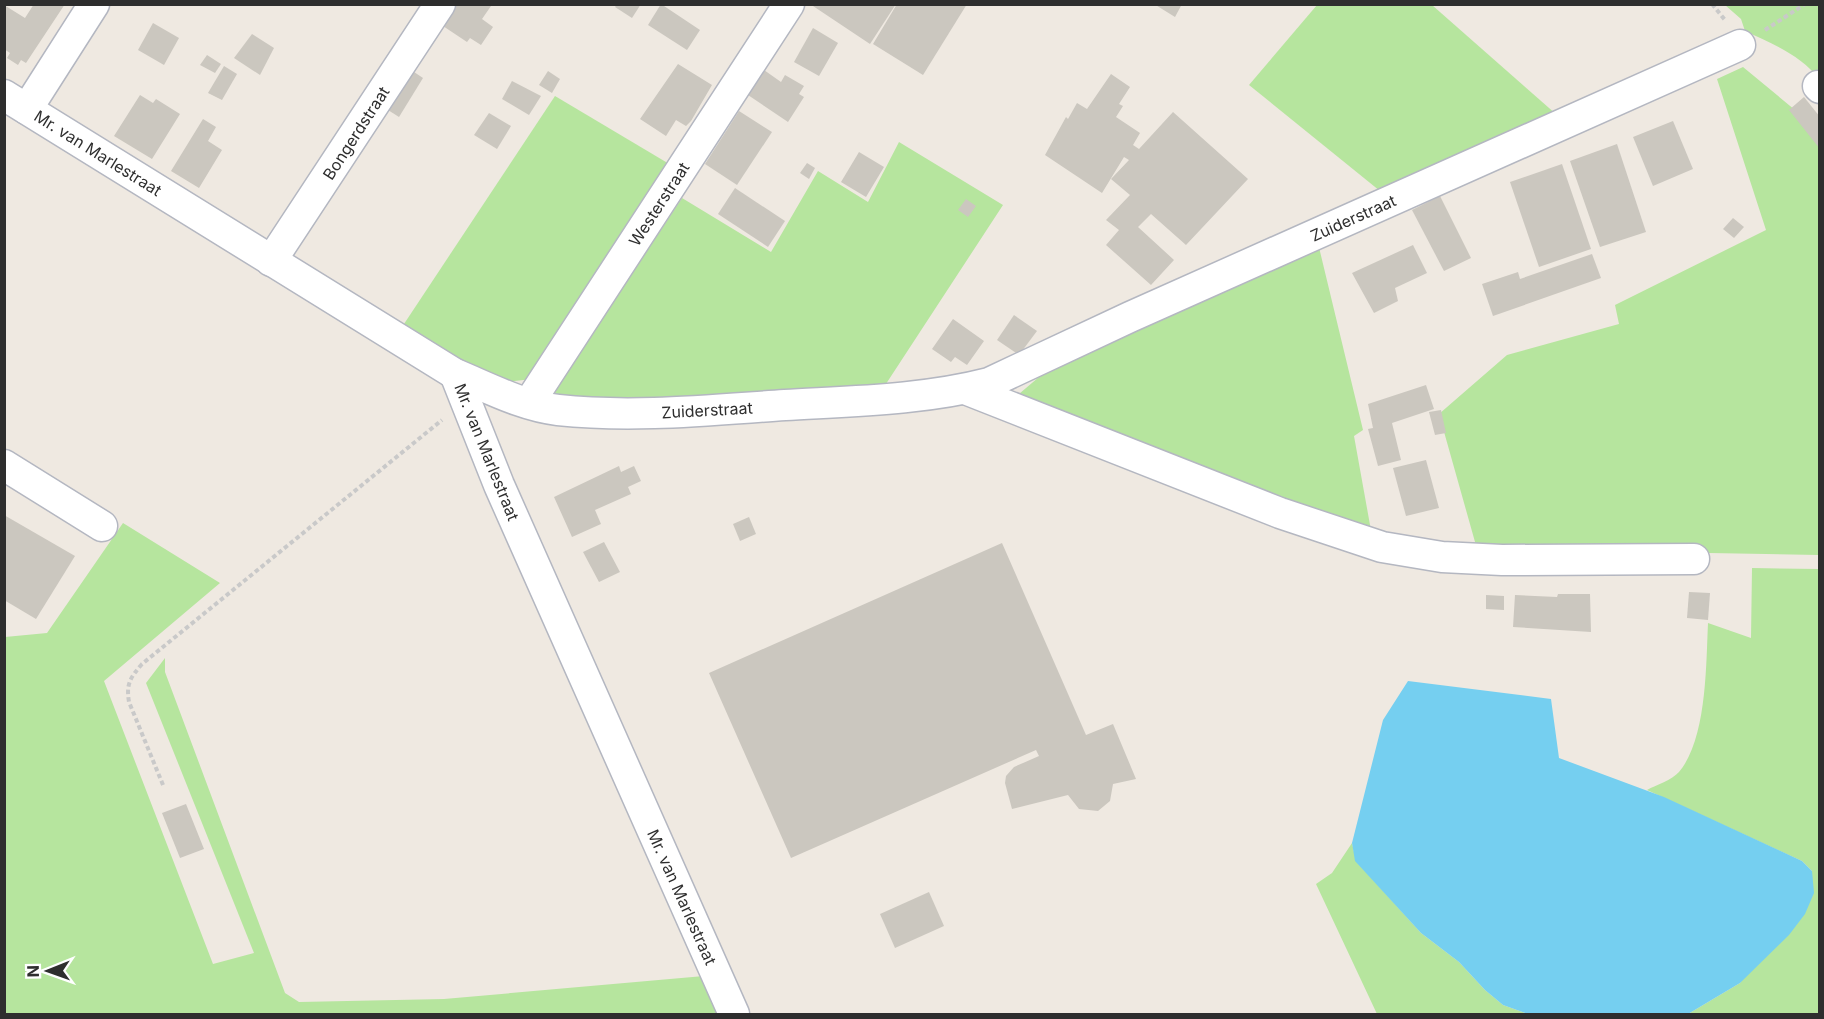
<svg xmlns="http://www.w3.org/2000/svg" width="1824" height="1019" font-family="Inter,sans-serif">
	<style>
		.green { fill: #b6e59e }
		.water { fill: #75cff0 }
		.building { fill: #cbc7bf }
		.lines { fill: none; stroke-linecap: round; stroke-linejoin: round }
		.minor-casing { stroke: #b4b7c1; stroke-width: 33 }
		.path { stroke: #c9c9c9; stroke-width: 4; stroke-dasharray: 4.5 3; stroke-linecap: butt }
		.minor { stroke: #fff; stroke-width: 30 }
		.labels { text-anchor: middle; stroke-width: 5; stroke-linejoin: round; paint-order: stroke }
		.street-label { font-size: 16px; fill: #2e2e2e; stroke: #fff }
	</style>
	<rect width="100%" height="100%" fill="#efe9e1"/>
	<g class="green">
		<polygon points="1317,5 1432,5 1557,115 1380,191 1249,85"/>
		<path d="M 1725,5 L 1819,5 L 1819,79 C 1802,56 1771,43 1745,31 L 1741,19 Z"/>
		<polygon points="1743,67 1801,115 1819,137 1819,555 1477,549 1439,414 1507,355 1619,324 1615,305 1766,230 1717,79"/>
		<polygon points="555,96 676,168 541,378 506,382 469,369 402,327"/>
		<polygon points="899,142 1003,205 882,390 708,405 551,395 682,198 771,252 818,171 868,202"/>
		<polygon points="1317,239 1363,430 1354,436 1372,536 1013,399 1065,355"/>
		<polygon points="123,523 220,583 104,681 213,964 254,953 146,683 165,658 165,672 285,993 299,1002 444,999 704,976 722,1014 5,1014 5,637 47,633"/>
		<path d="M 1752,568 L 1819,569 L 1819,1014 L 1688,1014 L 1740,983 L 1812,871 L 1802,861 L 1647,790 C 1656,785 1672,780 1679,772 C 1707,739 1706,665 1708,623 L 1751,638 Z"/>
		<polygon points="1352,843 1356,861 1421,933 1459,962 1485,990 1503,1005 1528,1014 1377,1014 1316,884 1332,873"/>
	</g>
	<polygon class="water" points="1408,681 1551,699 1559,758 1664,797 1802,861 1812,871 1814,893 1805,914 1789,935 1740,983 1688,1014 1528,1014 1503,1005 1485,990 1459,962 1421,933 1355,861 1352,843 1383,720"/>
	<g class="building">
		<polygon points="34,4 65,4 26,63 21,60 18,65 7,58 10,53 4,49 4,5 25,18"/>
		<polygon points="454,4 491,6 482,19 493,27 481,45 470,38 467,42 440,24"/>
		<polygon points="617,4 641,4 632,18 615,7"/>
		<polygon points="661,4 700,30 687,50 648,25"/>
		<polygon points="810,4 896,4 870,44"/>
		<polygon points="897,4 967,4 923,75 873,44"/>
		<polygon points="1154,4 1182,4 1175,17"/>
		<polygon points="153,23 179,38 164,65 138,50"/>
		<polygon points="813,28 838,43 819,76 794,62"/>
		<polygon points="252,34 274,48 260,75 234,58"/>
		<polygon points="207,55 221,64 215,73 200,65"/>
		<polygon points="678,64 712,85 691,121 686,126 676,120 666,136 640,119"/>
		<polygon points="224,66 237,74 222,100 208,93"/>
		<polygon points="764,70 781,82 785,75 804,86 799,94 804,97 788,122 748,95"/>
		<polygon points="548,71 560,79 552,93 539,85"/>
		<polygon points="414,72 423,78 399,117 388,110"/>
		<polygon points="1111,74 1130,87 1119,104 1123,106 1116,117 1140,133 1133,145 1139,149 1173,112 1248,179 1186,245 1151,214 1138,227 1174,260 1151,285 1106,245 1119,230 1106,220 1130,195 1111,179 1129,160 1124,157 1102,193 1045,155 1066,117 1068,119 1077,103 1087,109"/>
		<polygon points="512,81 541,96 529,115 502,99"/>
		<polygon points="140,95 153,103 156,99 180,114 152,159 114,136"/>
		<polygon points="1804,97 1820,117 1820,149 1789,110"/>
		<polygon points="739,111 772,132 737,185 705,164"/>
		<polygon points="489,113 511,126 497,149 474,135"/>
		<polygon points="203,119 216,127 208,141 222,150 199,188 171,171"/>
		<polygon points="1673,121 1693,169 1653,186 1633,137"/>
		<polygon points="1617,144 1646,232 1600,247 1570,161"/>
		<polygon points="859,152 884,167 866,197 841,182"/>
		<polygon points="807,163 815,168 809,179 800,173"/>
		<polygon points="1562,164 1591,249 1539,267 1510,182"/>
		<polygon points="735,188 785,221 768,247 718,214"/>
		<polygon points="1440,196 1471,258 1444,271 1412,210"/>
		<polygon points="966,199 976,206 968,217 958,210"/>
		<polygon points="1733,218 1744,227 1734,238 1723,229"/>
		<polygon points="1413,245 1427,273 1395,288 1398,301 1374,313 1352,273"/>
		<polygon points="1592,254 1601,278 1493,316 1482,284 1518,272 1520,279"/>
		<polygon points="1014,315 1037,331 1019,355 997,340"/>
		<polygon points="953,319 984,341 967,365 955,357 951,362 932,349"/>
		<polygon points="1426,385 1434,409 1392,423 1401,460 1378,466 1368,429 1373,428 1368,404"/>
		<polygon points="1441,410 1446,433 1435,435 1429,412"/>
		<polygon points="1426,460 1439,508 1406,516 1393,468"/>
		<polygon points="619,466 621,472 634,466 641,481 628,487 631,494 595,510 601,524 572,537 554,497"/>
		<polygon points="4,515 75,556 36,619 4,600"/>
		<polygon points="749,517 756,534 740,541 733,524"/>
		<polygon points="604,542 620,572 599,582 583,552"/>
		<polygon points="1002,543 1086,735 1113,724 1136,779 1113,784 1110,801 1098,811 1079,809 1068,795 1012,809 1005,783 1006,776 1014,767 1039,756 1036,750 791,858 709,673"/>
		<polygon points="1689,592 1710,593 1708,620 1687,618"/>
		<polygon points="1558,594 1590,594 1591,632 1513,627 1515,595 1557,597"/>
		<polygon points="1486,595 1504,596 1504,610 1486,609"/>
		<polygon points="186,804 204,849 180,858 162,813"/>
		<polygon points="929,892 944,926 895,948 880,914"/>
	</g>
	<g class="lines">
		<g class="minor-casing">
			<g id="minor">
				<polyline points="1818,86 1820,88"/>
				<path d="M 4,95 L 455,374 C 487,387 522,406 558,410 C 633,418 710,410 785,405 C 853,401 923,400 989,383 L 1130,317 L 1740,45"/>
				<polyline points="27,109 94,4"/>
				<polyline points="271,261 440,4"/>
				<polyline points="455,374 499,485 734,1014"/>
				<polyline points="965,389 1280,513 1382,547 1442,557 1502,560 1694,559"/>
				<polyline points="529,403 789,4"/>
				<polyline points="4,465 102,526"/>
			</g>
		</g>
		<g class="path">
			<polyline points="1712,4 1725,20"/>
			<polyline points="1765,30 1805,4"/>
			<path d="M 163,785 L 129,702 C 126,684 130,678 142,664 L 442,420"/>
		</g>
		<use href="#minor" class="minor"/>
	</g>
	<g class="labels">
		<g class="street-label">
			<text transform="translate(356 133) rotate(-57)" y="6">Bongerdstraat</text>
			<text transform="translate(98 153) rotate(32)" y="6">Mr. van Marlestraat</text>
			<text transform="translate(659 204) rotate(-57)" y="6">Westerstraat</text>
			<text transform="translate(1353 218) rotate(-24)" y="6">Zuiderstraat</text>
			<text transform="translate(707 410) rotate(-3)" y="6">Zuiderstraat</text>
			<text transform="translate(487 452) rotate(68)" y="6">Mr. van Marlestraat</text>
			<text transform="translate(682 897) rotate(66)" y="6">Mr. van Marlestraat</text>
		</g>
	</g>
	<rect width="1824" height="1019" fill="none" stroke="#2e2e2e" stroke-width="12"/>
	<g transform="translate(48 971) rotate(269)" stroke="#ffffff" stroke-width="4.5" paint-order="stroke">
	<path d="M0-4.5L10 22L0 15L-10 22Z" fill="#2e2e2e"/>
	<text y="-9" font-size="16" font-weight="bold" text-anchor="middle" fill="#2e2e2e">N</text>
	</g>
</svg>
